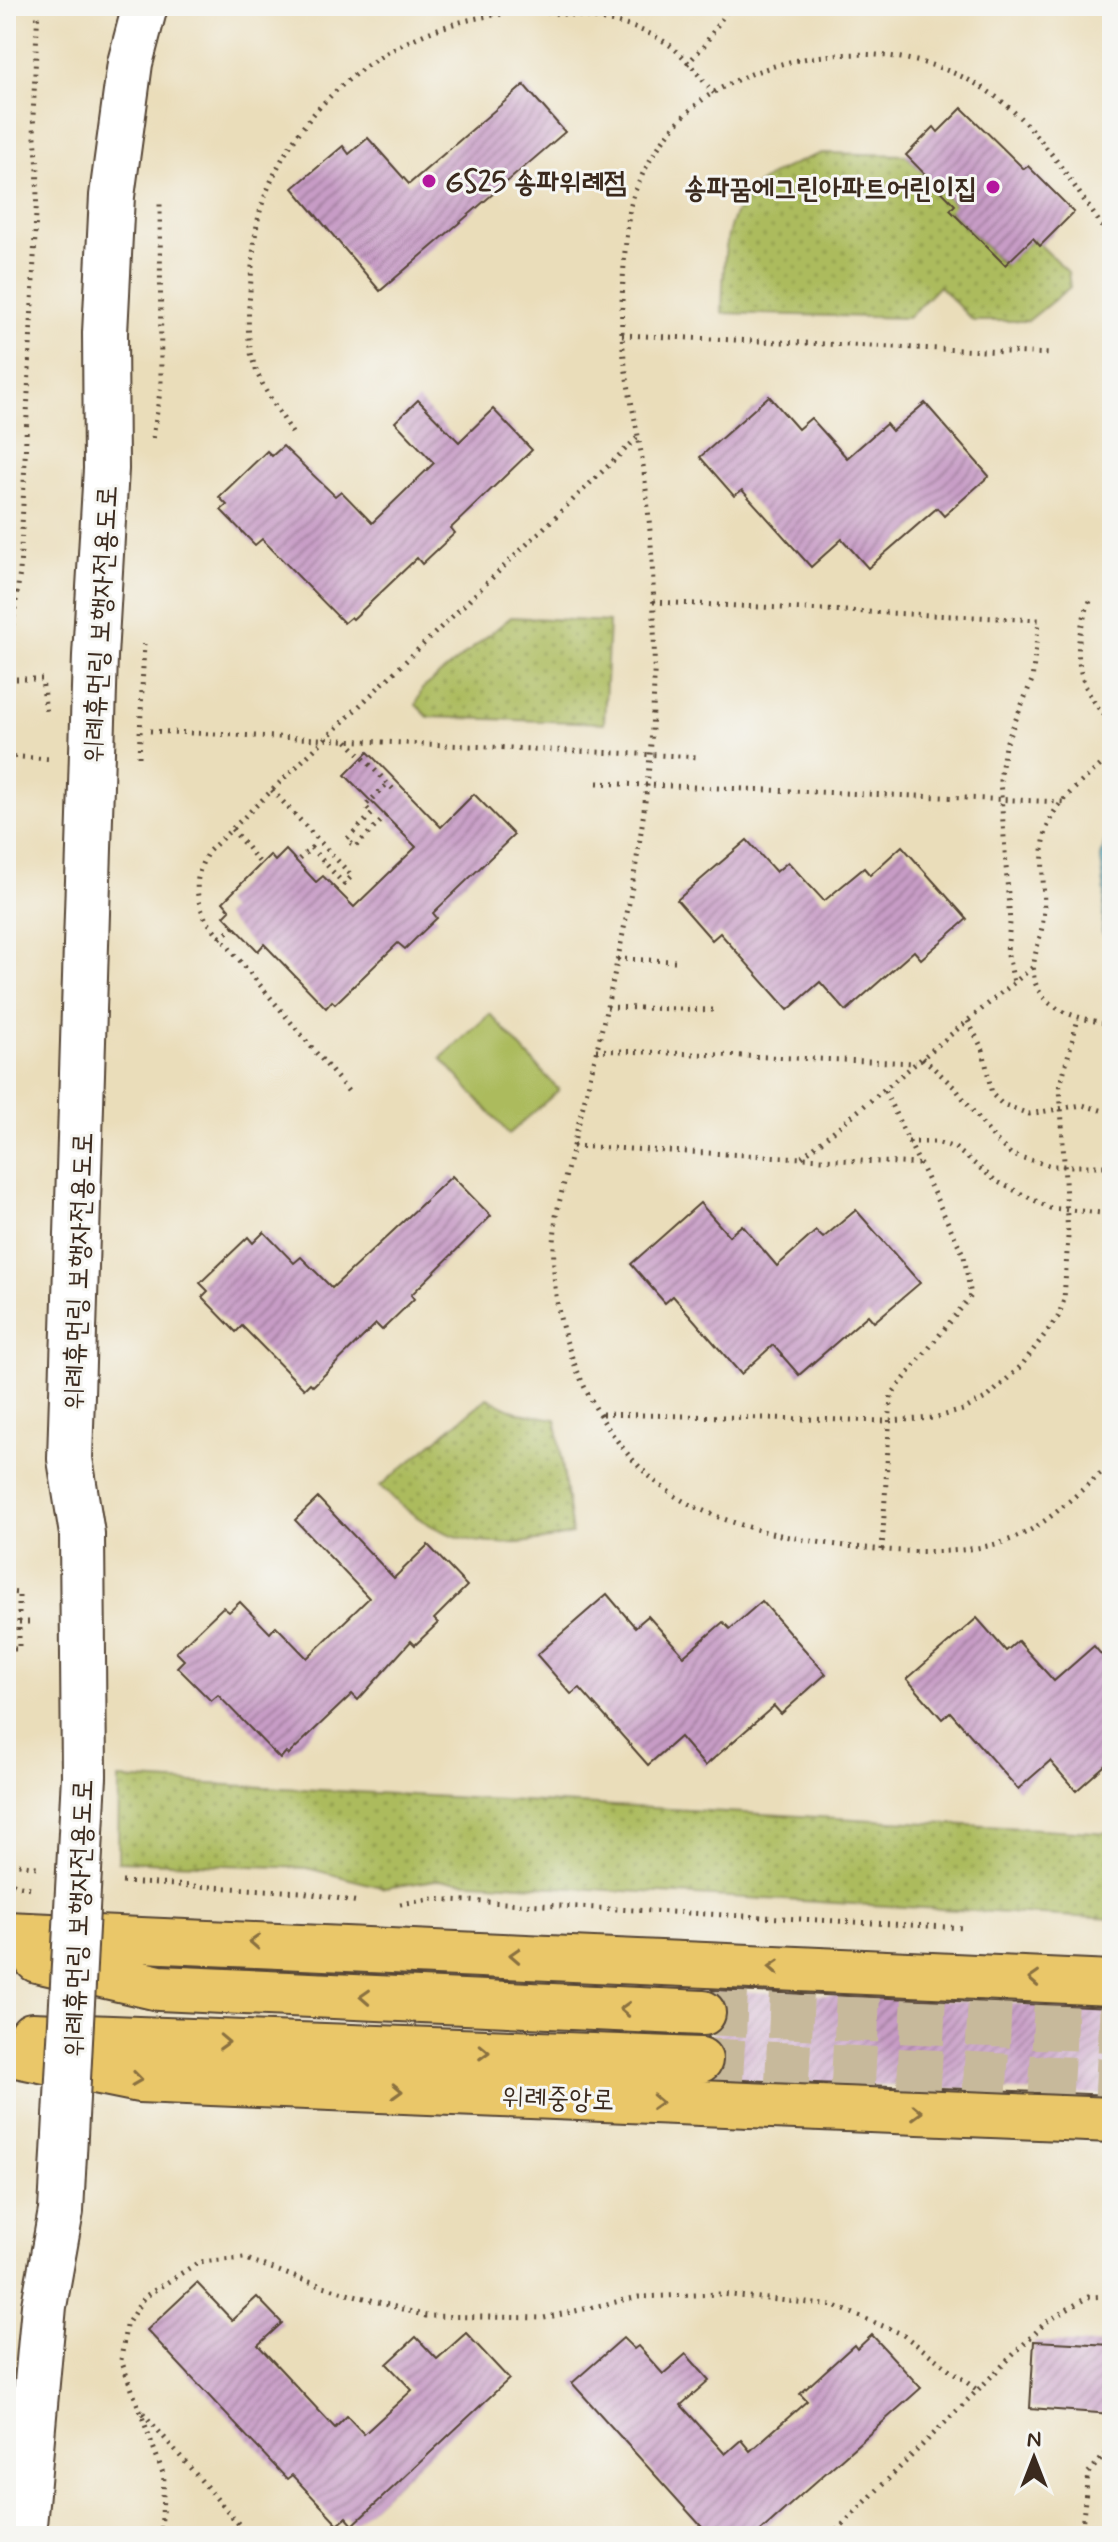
<svg xmlns="http://www.w3.org/2000/svg" width="1118" height="2542" font-family="Mynerve,'Poor Story',sans-serif">
	<style>
		.grass { fill: url(#grass-dots); stroke: #74723e; stroke-width: 2 }
		.garden { fill: #acbb5d; stroke: #74723e; stroke-width: 2 }
		.water { fill: url(#water-rules); stroke: #446f74; stroke-width: 2 }
		.building { fill: url(#building-hatch) }
		.lines { fill: none; stroke-linecap: round; stroke-linejoin: round }
		.major-tunnel { stroke: #c7b99b; stroke-width: 44; stroke-dasharray: 44 22; stroke-linecap: butt }
		.minor-casing { stroke: #554535; stroke-width: 48 }
		.major-casing { stroke: #554535; stroke-width: 48 }
		.path { stroke: #554535; stroke-width: 5; stroke-dasharray: 2 6; stroke-linecap: butt }
		.minor { stroke: #fff; stroke-width: 44 }
		.major { stroke: #eac769; stroke-width: 44 }
		.minor-bridge-casing { stroke: #554535; stroke-width: 48; stroke-linecap: butt }
		.minor-bridge { stroke: #fff; stroke-width: 44 }
		.oneway { stroke: #8a7140 }
		.poi-dot { fill: #b5179e; stroke: #f6f6f2; stroke-width: 3 }
		.labels { text-anchor: middle; stroke-width: 6; stroke-linejoin: round; paint-order: stroke }
		.poi-label { font-size: 28px; font-weight: bold; fill: #3b2a1e; stroke: #f6f6f2; text-anchor: start }
		.street-label { font-size: 28px; fill: #3b2a1e; stroke: #f6f6f2 }
	</style>
	<defs>
		<pattern id="grass-dots" width="8" height="8" patternUnits="userSpaceOnUse" patternTransform="scale(2)"><rect width="8" height="8" fill="#acbb5d"/><path d="M2 2h.1M6 6h.1" fill="none" stroke="#8d984c" stroke-width="1.8" stroke-linecap="round"/></pattern>
		<pattern id="water-rules" width="6" height="5" patternUnits="userSpaceOnUse" patternTransform="scale(2)"><rect width="6" height="5" fill="#4cb4cb"/><path d="M0 2.5h6" fill="none" stroke="#4093a4"/></pattern>
		<pattern id="building-hatch" width="6" height="6" patternUnits="userSpaceOnUse" patternTransform="scale(2)"><rect width="6" height="6" fill="#c79cc6"/><path d="M-1 1l2-2M0 6l6-6M5 7l2-2" fill="none" stroke="#a37fa0"/></pattern>
	</defs>
	<rect width="100%" height="100%" fill="#f6f6f2"/>
	<filter id="ink" filterUnits="userSpaceOnUse"><feTurbulence type="fractalNoise" baseFrequency=".0125" numOctaves="2"/><feDisplacementMap in="SourceGraphic" scale="16" xChannelSelector="R" yChannelSelector="G"/><feConvolveMatrix kernelMatrix="1 2 1 2 8 2 1 2 1" color-interpolation-filters="sRGB"/></filter>
	<filter id="wash" filterUnits="userSpaceOnUse"><feTurbulence type="fractalNoise" baseFrequency=".006" numOctaves="4" result="noise"/><feDisplacementMap in="SourceGraphic" scale="32" xChannelSelector="R" yChannelSelector="G"/><feGaussianBlur stdDeviation="1.8" result="paint"/><feColorMatrix in="noise" values="0 0 0 0 0 0 0 0 0 0 0 0 0 0 0 0 0 1.4 0 .05"/><feComposite in="paint" operator="in"/></filter>
	<g filter="url(#wash)">
		<rect width="100%" height="100%" fill="#eaddba"/>
		<g class="grass">
			<path d="M 823,153 L 906,155 L 955,205 L 950,211 L 1004,265 L 1033,238 L 1068,272 L 1070,287 L 1028,321 L 973,321 L 939,286 L 908,318 L 722,313 C 725,220 724,186 823,153 Z"/>
			<polygon points="511,617 609,622 604,723 428,717 416,705 422,689"/>
			<path d="M 487,1398 L 519,1413 L 556,1419 L 572,1534 C 493,1554 438,1545 380,1486 Z"/>
			<polygon points="119,1779 1112,1833 1112,1919 436,1880 385,1888 307,1868 118,1861"/>
		</g>
		<polygon class="garden" points="490,1014 559,1090 509,1134 441,1058"/>
		<polygon class="water" points="1112,811 1112,949 1102,932 1105,894 1101,858"/>
		<g id="blocks">
			<g class="building">
				<polygon points="524,85 565,132 380,291 293,188 343,146 349,154 368,138 409,184"/>
				<polygon points="962,108 1024,169 1028,166 1074,212 1040,246 1033,238 1005,265 950,210 955,205 906,155 934,127 938,132"/>
				<polygon points="769,396 798,429 811,418 847,458 886,424 892,431 925,403 989,476 944,516 937,508 868,568 842,539 811,567 742,490 734,496 700,457"/>
				<polygon points="418,400 459,442 493,409 532,450 451,528 455,533 422,564 417,558 353,619 351,617 344,623 262,539 255,545 221,510 227,505 219,497 267,451 272,456 283,446 335,496 341,491 372,523 434,463 395,422"/>
				<polygon points="368,752 441,827 474,794 514,835 433,913 437,918 405,949 398,943 335,1004 332,1001 326,1008 264,944 258,951 224,916 230,910 223,902 270,855 275,861 286,850 316,882 323,876 354,907 416,847 345,775"/>
				<polygon points="747,840 776,872 788,862 824,901 864,868 870,875 902,846 967,919 921,959 914,951 846,1011 820,982 788,1010 720,933 712,940 677,900"/>
				<polygon points="452,1176 491,1216 411,1295 414,1299 382,1330 376,1324 313,1386 310,1383 304,1389 242,1326 236,1332 202,1297 208,1291 200,1283 248,1237 253,1243 264,1232 294,1263 301,1257 332,1288"/>
				<polygon points="700,1203 729,1236 742,1225 777,1266 816,1231 823,1238 856,1210 920,1283 874,1322 868,1315 799,1375 773,1345 741,1374 673,1296 665,1303 631,1264"/>
				<polygon points="318,1498 394,1578 428,1545 467,1586 434,1619 438,1623 415,1645 411,1641 358,1700 352,1694 288,1755 286,1752 280,1759 218,1695 211,1701 177,1667 184,1660 176,1652 223,1607 229,1612 240,1602 270,1633 276,1626 307,1658 369,1598 295,1520"/>
				<polygon points="607,1594 635,1627 648,1616 684,1656 723,1622 730,1629 762,1601 826,1674 781,1714 774,1706 705,1766 680,1737 648,1765 580,1688 571,1694 537,1655"/>
				<polygon points="977,1618 1006,1651 1018,1641 1054,1681 1094,1646 1112,1667 1112,1759 1076,1791 1050,1761 1018,1789 950,1712 942,1719 907,1679"/>
				<polygon points="712,1990 1112,2008 1112,2095 716,2079 725,2060 722,2048 707,2037 724,2027 728,2013 725,2001"/>
				<polygon points="197,2283 232,2320 257,2297 282,2323 258,2345 335,2428 347,2416 364,2434 412,2390 387,2364 416,2337 437,2359 466,2333 509,2379 353,2525 346,2517 338,2524 292,2475 287,2479 147,2330"/>
				<polygon points="872,2335 921,2388 755,2536 710,2536 572,2383 623,2338 634,2349 638,2346 663,2374 686,2354 709,2380 681,2405 725,2454 741,2440 750,2451 807,2401 800,2394 854,2345 857,2349"/>
				<polygon points="1034,2341 1112,2345 1112,2414 1030,2408"/>
			</g>
		</g>
	</g>
	<g filter="url(#ink)">
		<use href="#blocks" fill-opacity="0" stroke="#554535" stroke-width="2"/>
		<g class="lines">
			<g class="major-tunnel">
				<polyline points="703,2013 1112,2030"/>
				<polyline points="700,2060 1112,2081"/>
			</g>
			<g class="minor-casing">
				<g id="minor">
					<polyline points="84,1776 82,1534 70,1459 95,656 106,469 105,333 112,196 130,63 145,6"/>
					<polyline points="23,2536 44,2306 61,2211"/>
				</g>
			</g>
			<g class="major-casing">
				<g id="major">
					<polyline points="6,1934 1112,1983"/>
					<polyline points="37,1960 159,1988 703,2013"/>
					<polyline points="32,2035 700,2060"/>
					<polyline points="6,2053 139,2080 1112,2120"/>
				</g>
			</g>
			<g class="path">
				<polyline points="687,64 703,47 730,6"/>
				<path d="M 1112,240 C 1079,195 1048,140 1005,104 C 925,37 793,41 708,96 C 675,118 648,157 634,194 C 628,211 627,232 625,251 C 623,278 621,306 622,333 C 624,383 640,432 645,481 C 653,546 655,613 654,679 C 651,862 598,1039 556,1216 C 553,1248 552,1280 559,1313 C 574,1384 621,1469 689,1504 C 743,1531 805,1542 865,1548 C 912,1553 977,1556 1021,1535 C 1054,1519 1084,1487 1112,1463"/>
				<polyline points="622,335 1052,354"/>
				<path d="M 292,433 C 279,410 262,389 254,364 C 245,338 249,306 251,279 C 253,252 255,222 265,196 C 310,76 437,0 564,14 C 599,18 638,24 668,44 C 685,55 700,78 714,93"/>
				<polyline points="153,438 161,385 160,201"/>
				<path d="M 1090,601 C 1070,648 1075,687 1112,723"/>
				<polyline points="653,602 1039,620 1032,680 1005,746 1000,780 1010,923 1007,951 1014,982"/>
				<polyline points="8,679 42,679 46,712"/>
				<polyline points="6,713 8,658 20,572 38,168 33,117 38,6"/>
				<polyline points="150,731 701,757"/>
				<polyline points="347,741 394,790"/>
				<path d="M 1112,755 C 1094,772 1069,790 1055,811 C 1034,843 1047,885 1043,920 C 1041,942 1027,966 1037,987 C 1049,1014 1087,1020 1112,1024"/>
				<polyline points="6,756 50,759"/>
				<polyline points="139,757 144,644"/>
				<polyline points="597,783 1063,802"/>
				<polyline points="272,790 352,876 344,884 311,848 297,861"/>
				<polyline points="386,816 355,847 347,839 372,814 365,806 388,783"/>
				<polyline points="232,829 261,864"/>
				<polyline points="220,938 234,927"/>
				<polyline points="617,959 676,961"/>
				<polyline points="607,1007 713,1010"/>
				<polyline points="968,1021 983,1050 992,1094 1002,1104 1029,1114 1082,1105 1108,1112"/>
				<polyline points="596,1050 916,1063"/>
				<polyline points="923,1058 956,1089 995,1140 1012,1155 1052,1166 1108,1166"/>
				<path d="M 348,1091 L 206,920 C 194,895 194,876 208,852 L 637,438"/>
				<polyline points="908,1142 936,1142 955,1148 996,1181 1050,1208 1112,1214"/>
				<polyline points="573,1146 918,1164"/>
				<polyline points="802,1157 1033,967"/>
				<polyline points="602,1414 888,1421 934,1418 963,1410 989,1396 1021,1366 1058,1317 1064,1300 1068,1237 1060,1086 1078,1019"/>
				<polyline points="882,1550 891,1395 971,1296 964,1256 884,1090"/>
				<polyline points="6,1592 19,1593 19,1649 6,1649"/>
				<polyline points="19,1622 34,1622"/>
				<polyline points="6,1856 12,1863 37,1867"/>
				<polyline points="6,1879 15,1885 31,1888"/>
				<polyline points="122,1882 301,1892 359,1902"/>
				<polyline points="400,1904 431,1899 965,1928"/>
				<polyline points="143,2413 249,2536"/>
				<polyline points="161,2536 164,2476 121,2360 126,2326 144,2297 199,2262 244,2258 303,2280 426,2316 544,2318 638,2297 721,2294 835,2306 902,2334 977,2390"/>
				<polyline points="831,2536 1045,2323 1088,2297 1112,2296"/>
				<polyline points="1081,2536 1088,2473 1106,2454 1112,2453"/>
			</g>
			<use href="#minor" class="minor"/>
			<use href="#major" class="major"/>
			<g class="minor-bridge-casing">
				<polyline id="minor-bridge" points="61,2211 84,1776"/>
			</g>
			<use href="#minor-bridge" class="minor-bridge"/>
		</g>
		<defs><path id="oneway-chevron" d="M-2-3.5L2.5 0L-2 3.5" fill="none" stroke-width="1.6" stroke-linecap="round" stroke-linejoin="round" transform="scale(2)"/></defs>
		<g class="oneway">
			<use href="#oneway-chevron" transform="translate(255 1942) rotate(-177)"/>
			<use href="#oneway-chevron" transform="translate(515 1955) rotate(-177)"/>
			<use href="#oneway-chevron" transform="translate(774 1967) rotate(-177)"/>
			<use href="#oneway-chevron" transform="translate(1034 1979) rotate(-177)"/>
			<use href="#oneway-chevron" transform="translate(365 1997) rotate(-177)"/>
			<use href="#oneway-chevron" transform="translate(625 2009) rotate(-177)"/>
			<use href="#oneway-chevron" transform="translate(224 2042) rotate(2)"/>
			<use href="#oneway-chevron" transform="translate(484 2052) rotate(2)"/>
			<use href="#oneway-chevron" transform="translate(137 2079) rotate(8)"/>
			<use href="#oneway-chevron" transform="translate(397 2091) rotate(2)"/>
			<use href="#oneway-chevron" transform="translate(657 2102) rotate(2)"/>
			<use href="#oneway-chevron" transform="translate(917 2112) rotate(2)"/>
		</g>
	</g>
	<g class="poi-dot">
		<circle cx="429" cy="181" r="8"/>
		<circle cx="993" cy="187" r="8"/>
	</g>
	<g class="labels">
		<g class="poi-label">
			<text x="445" y="191">GS25 송파위례점</text>
			<text x="977" y="197" text-anchor="end">송파꿈에그린아파트어린이집</text>
		</g>
		<g class="street-label">
			<text transform="translate(99 624) rotate(-87)" y="10">위례휴먼링 보행자전용도로</text>
			<text transform="translate(77 1271) rotate(-88)" y="10">위례휴먼링 보행자전용도로</text>
			<text transform="translate(77 1918) rotate(-88)" y="10">위례휴먼링 보행자전용도로</text>
			<text transform="translate(558 2097) rotate(2)" y="10">위례중앙로</text>
		</g>
	</g>
	<rect width="1118" height="2542" fill="none" stroke="#f6f6f2" stroke-width="32"/>
	<g transform="translate(1034 2458)" stroke="#f6f6f2" stroke-width="6" paint-order="stroke">
	<path d="M0-6L14 30L0 20L-14 30Z" fill="#3b2a1e"/>
	<text y="-12" font-size="22" font-weight="bold" text-anchor="middle" fill="#3b2a1e">N</text>
	</g>
</svg>
